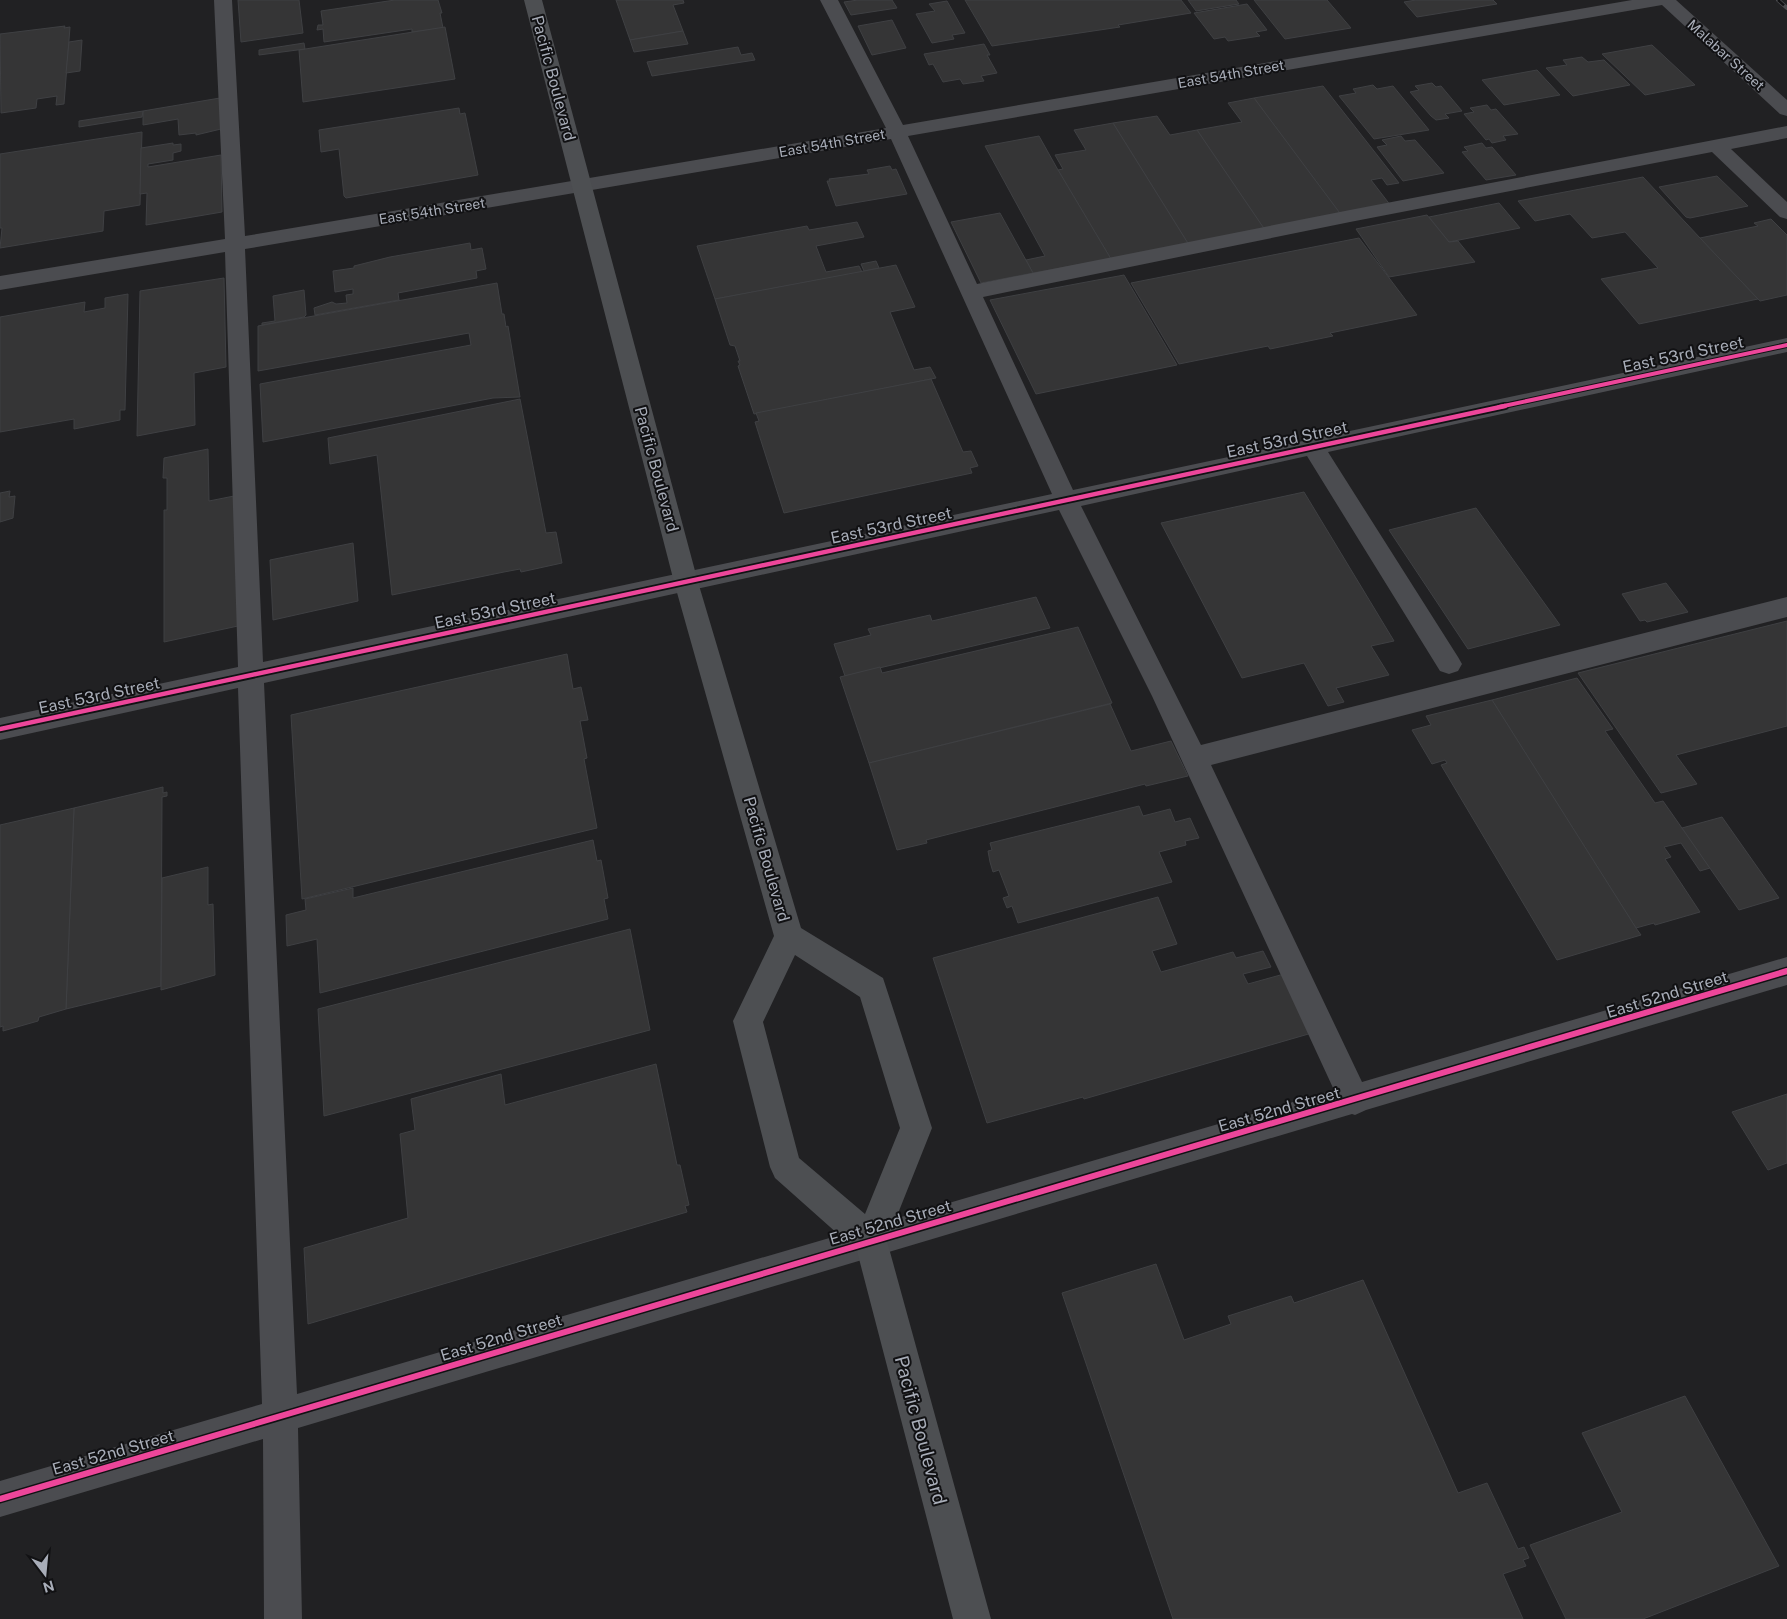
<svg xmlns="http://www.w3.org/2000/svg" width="1787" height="1619" font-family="'Public Sans',sans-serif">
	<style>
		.built { fill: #212123 }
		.building { fill: #353536; stroke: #3f4043 }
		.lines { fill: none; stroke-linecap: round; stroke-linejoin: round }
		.minor { fill: #4b4c50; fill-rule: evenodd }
		.major { fill: #4d4f52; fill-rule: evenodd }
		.rail-casing { stroke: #4b4c4f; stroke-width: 4 }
		.rail { stroke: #111113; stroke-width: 2.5; stroke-dasharray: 8; stroke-linecap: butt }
		.cycleway-far2-casing { stroke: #111113; stroke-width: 6 }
		.cycleway-far1-casing { stroke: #111113; stroke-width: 8 }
		.cycleway-casing { stroke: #111113; stroke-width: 9 }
		.cycleway-far2 { stroke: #ed469a; stroke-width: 4 }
		.cycleway-far1 { stroke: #ed469a; stroke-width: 4.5 }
		.cycleway { stroke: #ed469a; stroke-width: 6 }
		.labels { text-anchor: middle; stroke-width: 4; stroke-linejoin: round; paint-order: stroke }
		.far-street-label { font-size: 14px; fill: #a8adb8; stroke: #111113 }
		.street-label { font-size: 16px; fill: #a8adb8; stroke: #111113 }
		.near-street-label { font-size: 19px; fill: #a8adb8; stroke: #111113 }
	</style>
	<rect width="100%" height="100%" fill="#171717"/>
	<rect class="built" x="0" y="0" width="1787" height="1619"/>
	<g class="building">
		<polygon points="238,0 299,0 303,33 241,42"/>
		<polygon points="395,0 438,0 442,13 440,13 443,28 412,32 412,29 324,42 323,29 317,30 318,25 323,25 321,11"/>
		<polygon points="616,0 683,0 684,3 673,5 683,31 630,40"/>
		<polygon points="858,0 892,0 897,8 851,15 844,2"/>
		<polygon points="965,0 1181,0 1191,13 1118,25 1120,27 992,46"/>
		<polygon points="1188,0 1236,0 1239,4 1196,11"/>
		<polygon points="1254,0 1327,0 1351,28 1285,39"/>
		<polygon points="1416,0 1493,0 1497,4 1417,17 1404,2"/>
		<polygon points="947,1 965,33 952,35 954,39 932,43 916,14 935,11 929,4"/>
		<polygon points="1247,4 1267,30 1256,32 1260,36 1228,41 1225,37 1214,39 1194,13"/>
		<polygon points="892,20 906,48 872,55 858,26"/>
		<polygon points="65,26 64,28 70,27 64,104 56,105 57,96 37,99 36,108 1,113 0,34"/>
		<polygon points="445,27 455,79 303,102 299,50"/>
		<polygon points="683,31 688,44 634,52 630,40"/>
		<polygon points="82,40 80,71 66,73 69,42"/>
		<polygon points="304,43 305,49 259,55 259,50"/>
		<polygon points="984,44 990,55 987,55 997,73 981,76 984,81 963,84 960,79 943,82 933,64 929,65 924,54"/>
		<polygon points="1652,45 1695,85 1645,95 1602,54"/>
		<polygon points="738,47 741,55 752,53 755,60 652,76 647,62"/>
		<polygon points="1582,57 1588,62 1604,60 1630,85 1573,96 1546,68 1567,65 1563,60"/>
		<polygon points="1537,70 1560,95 1504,105 1482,80"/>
		<polygon points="1432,83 1436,87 1441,86 1462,111 1445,114 1449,118 1436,120 1431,116 1410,92 1419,90 1415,86"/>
		<polygon points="1373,85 1377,89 1393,86 1429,130 1374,139 1339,96 1356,93 1353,89"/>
		<polygon points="1323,86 1399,183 1387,185 1382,178 1371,180 1391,206 1342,216 1254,98"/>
		<polygon points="220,98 221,129 196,135 196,133 179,135 178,119 143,125 143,111"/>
		<polygon points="1254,98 1342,216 1265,230 1197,130 1242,122 1228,103"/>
		<polygon points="1487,105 1491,110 1496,109 1518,134 1503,136 1506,140 1492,143 1489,139 1486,140 1464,114 1474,112 1470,108"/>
		<polygon points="459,108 460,114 465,113 478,175 346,198 344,196 339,149 321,152 319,130"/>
		<polygon points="143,111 142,117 79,127 79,121"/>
		<polygon points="1157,116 1170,135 1197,130 1265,230 1189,245 1113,123"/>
		<polygon points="1113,123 1189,245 1111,259 1058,170 1063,169 1055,155 1086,150 1074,130"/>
		<polygon points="142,132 140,205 104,211 103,231 0,248 2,228 0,228 0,154"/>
		<polygon points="1039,136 1058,170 1111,259 1033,273 1026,260 1045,256 985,146"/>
		<polygon points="1401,136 1405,141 1415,140 1444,173 1403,181 1377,147 1387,145 1382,140"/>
		<polygon points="173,143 173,145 181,144 181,151 173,153 173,160 148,164 148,167 221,155 222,212 146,225 147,193 140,194 141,148"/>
		<polygon points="1482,143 1486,148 1492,147 1516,175 1486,180 1462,152 1468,151 1464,147"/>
		<polygon points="890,166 892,170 896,169 907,194 836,206 827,181 830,181 829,179 869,174 867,170"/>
		<polygon points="1717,176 1748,206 1690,218 1686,217 1659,187"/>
		<polygon points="1643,177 1700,238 1758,299 1639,324 1601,279 1658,268 1625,232 1592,238 1570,214 1535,221 1518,201"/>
		<polygon points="1499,203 1520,228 1449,242 1429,217"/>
		<polygon points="1000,213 1033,273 981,283 951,222"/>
		<polygon points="1427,215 1449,242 1458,241 1475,262 1389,277 1356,229"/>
		<polygon points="1771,219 1787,235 1787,295 1760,301 1700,238 1758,226 1754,223"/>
		<polygon points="857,222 864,237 816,246 826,272 859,266 862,272 715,299 697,246 807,226 809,230"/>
		<polygon points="1359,238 1417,315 1330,333 1333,336 1270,349 1268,346 1179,364 1131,283"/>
		<polygon points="470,243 471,250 482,248 486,269 476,271 477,278 398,293 399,300 315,315 314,308 332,302 336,304 347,303 346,295 353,294 353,289 335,292 333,271 354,268 354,266 390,257"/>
		<polygon points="876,261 879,268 864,271 861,264"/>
		<polygon points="896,265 915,307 890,312 914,370 930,367 936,378 754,414 738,366 740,365 738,361 740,361 735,346 730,345 715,299"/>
		<polygon points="1124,275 1177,365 1036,394 990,300"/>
		<polygon points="224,278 226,367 194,373 195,425 137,436 140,291"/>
		<polygon points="497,283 502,314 504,314 506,327 508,326 520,397 493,398 263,442 260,384 471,345 469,333 258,371 258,326"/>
		<polygon points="304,290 306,315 304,317 262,325 262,323 275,321 273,296"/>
		<polygon points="128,294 125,410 120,410 120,420 74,429 74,419 0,432 0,317 85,302 84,312 105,308 105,298"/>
		<polygon points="931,379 963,452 971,451 978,466 970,468 972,473 784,513 755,422 759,421 756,413"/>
		<polygon points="520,399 546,533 556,532 562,563 521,572 520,569 504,572 392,595 377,455 330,464 328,438"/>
		<polygon points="208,449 209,501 234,496 238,626 164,642 164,510 167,510 167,478 163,478 164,458"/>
		<polygon points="10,491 9,497 15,496 13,518 0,522 0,493"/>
		<polygon points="1304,492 1394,641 1371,646 1389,675 1336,688 1344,702 1328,706 1304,663 1242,678 1161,523"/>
		<polygon points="1476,508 1560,625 1468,649 1389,530"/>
		<polygon points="353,543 358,601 273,620 270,560"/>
		<polygon points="1666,583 1688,612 1647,622 1645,620 1640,621 1622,594"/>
		<polygon points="1036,597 1050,628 845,676 834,644 871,635 868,629 930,615 932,621"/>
		<polygon points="1787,621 1787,726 1676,755 1697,784 1661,793 1578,673"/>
		<polygon points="1078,627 1112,703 869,763 840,677 880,667 882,673"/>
		<polygon points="567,654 573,689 581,687 588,720 580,721 587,758 584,759 597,828 302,899 291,715"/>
		<polygon points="1577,678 1613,729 1605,731 1655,803 1663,801 1710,868 1700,871 1681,843 1664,847 1671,857 1665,859 1700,912 1655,925 1654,923 1636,928 1492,700"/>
		<polygon points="1492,700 1636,928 1641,935 1557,960 1441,765 1447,763 1445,760 1432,764 1412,730 1431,725 1426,716"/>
		<polygon points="1110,704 1131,751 1171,741 1188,776 1146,786 1145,784 926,840 927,843 897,850 869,763"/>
		<polygon points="163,787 163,793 167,792 167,796 162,797 161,986 66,1009 74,808"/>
		<polygon points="1139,806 1143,816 1170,809 1175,822 1190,818 1199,838 1185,841 1186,845 1159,852 1172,882 1018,923 1012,906 1007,908 1003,898 1009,896 999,870 993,872 990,862 988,851 992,850 990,843"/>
		<polygon points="74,808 66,1009 39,1017 38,1021 3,1031 3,1026 0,1027 0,825"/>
		<polygon points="1722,817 1779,898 1739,910 1682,828"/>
		<polygon points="593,840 597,861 601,860 608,898 604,899 608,919 320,993 317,939 287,946 286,915 306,910 305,899 353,888 353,898"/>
		<polygon points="208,867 208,905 213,904 215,975 161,990 162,878"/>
		<polygon points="1158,897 1177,944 1152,951 1161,972 1233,952 1236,958 1263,951 1271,967 1243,974 1248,984 1284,974 1312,1033 1084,1099 1083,1097 987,1123 933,958"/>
		<polygon points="630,929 650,1030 324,1116 318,1009"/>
		<polygon points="656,1064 677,1165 680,1165 689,1205 685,1206 687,1212 308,1324 304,1248 408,1218 400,1134 415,1130 411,1099 501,1074 505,1105"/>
		<polygon points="1787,1094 1787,1163 1768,1170 1732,1112"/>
		<polygon points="1156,1264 1184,1340 1231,1324 1228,1316 1291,1296 1294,1303 1363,1280 1458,1493 1487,1483 1518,1549 1524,1547 1529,1558 1523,1560 1526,1566 1503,1574 1523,1619 1173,1619 1062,1293"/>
		<polygon points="1685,1396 1779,1566 1643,1619 1566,1619 1530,1545 1622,1512 1582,1433"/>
	</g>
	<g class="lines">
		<path class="minor" d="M 214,0 L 232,0 L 245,236 L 886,128 L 820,0 L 838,0 L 903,125 L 1632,0 L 1676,0 L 1787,100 L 1787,116 L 1780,114 L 1662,5 L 908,136 L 977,284 L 1350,210 L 1787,126 L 1787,138 L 1731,149 L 1787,202 L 1787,219 L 1780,217 L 1712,152 L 1350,222 L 983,297 L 1073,490 L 1787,338 L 1787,352 L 1328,452 L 1458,657 L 1462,664 L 1458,671 L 1449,674 L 1440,671 L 1307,456 L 1081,506 L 1201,745 L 1787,597 L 1787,617 L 1211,765 L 1362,1082 L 1787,957 L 1787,985 L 1366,1110 L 1355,1115 L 1352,1114 L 298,1428 L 302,1619 L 264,1619 L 263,1439 L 0,1517 L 0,1481 L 262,1404 L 238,688 L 0,740 L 0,718 L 238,667 L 225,252 L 0,290 L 0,276 L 225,239 ZM 891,139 L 1052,494 L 263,662 L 245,249 ZM 1059,510 L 1152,696 L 1334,1090 L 297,1394 L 264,683 Z"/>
		<path class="major" d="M 524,0 L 542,0 L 698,582 L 801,928 L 883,978 L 932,1128 L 887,1241 L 991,1619 L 953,1619 L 857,1251 L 775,1178 L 770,1167 L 733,1021 L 774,936 L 674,582 ZM 795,955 L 860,997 L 900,1128 L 865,1214 L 799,1158 L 763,1022 Z"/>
		<g class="rail-casing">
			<polyline id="rail" points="1778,0 1787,8"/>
		</g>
		<use href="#rail" class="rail"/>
		<g class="cycleway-far2-casing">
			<polyline id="cycleway-far2" points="1499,407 1787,345"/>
		</g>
		<g class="cycleway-far1-casing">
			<polyline id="cycleway-far1" points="0,729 1505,406"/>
		</g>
		<g class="cycleway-casing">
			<polyline id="cycleway" points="0,1499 1787,971"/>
		</g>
		<use href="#cycleway-far2" class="cycleway-far2"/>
		<use href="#cycleway-far1" class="cycleway-far1"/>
		<use href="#cycleway" class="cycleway"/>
	</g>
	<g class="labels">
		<g class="far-street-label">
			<text transform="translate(1726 55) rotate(42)" y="5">Malabar Street</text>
			<text transform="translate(1231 74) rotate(-10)" y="5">East 54th Street</text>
			<text transform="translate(832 143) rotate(-10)" y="5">East 54th Street</text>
			<text transform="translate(432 211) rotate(-9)" y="5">East 54th Street</text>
		</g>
		<g class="street-label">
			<text transform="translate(554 78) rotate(75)" y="6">Pacific Boulevard</text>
			<text transform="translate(1683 354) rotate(-12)" y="6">East 53rd Street</text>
			<text transform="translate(1287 439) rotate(-12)" y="6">East 53rd Street</text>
			<text transform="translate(657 469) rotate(75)" y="6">Pacific Boulevard</text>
			<text transform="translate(891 525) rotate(-12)" y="6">East 53rd Street</text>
			<text transform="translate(495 610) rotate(-12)" y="6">East 53rd Street</text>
			<text transform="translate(99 695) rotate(-12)" y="6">East 53rd Street</text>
			<text transform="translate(767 859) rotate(74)" y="6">Pacific Boulevard</text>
			<text transform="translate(1667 994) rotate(-17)" y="6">East 52nd Street</text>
			<text transform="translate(1279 1109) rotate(-16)" y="6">East 52nd Street</text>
			<text transform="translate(890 1222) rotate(-16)" y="6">East 52nd Street</text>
			<text transform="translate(501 1337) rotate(-17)" y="6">East 52nd Street</text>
			<text transform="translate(113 1452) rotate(-16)" y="6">East 52nd Street</text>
		</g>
		<g class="near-street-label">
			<text transform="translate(921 1430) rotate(75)" y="7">Pacific Boulevard</text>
		</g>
	</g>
	<g transform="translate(45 1574) rotate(164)" stroke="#111113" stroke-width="4" paint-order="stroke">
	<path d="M0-4L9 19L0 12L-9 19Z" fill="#a8adb8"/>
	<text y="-8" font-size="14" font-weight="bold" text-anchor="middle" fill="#a8adb8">N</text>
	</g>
</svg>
